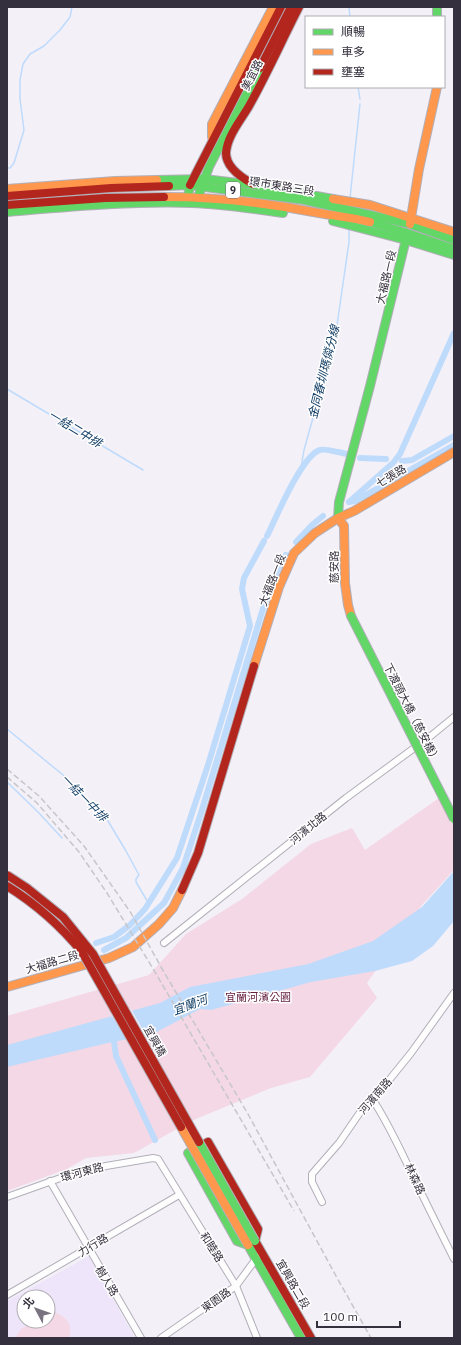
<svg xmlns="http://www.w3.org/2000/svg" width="461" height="1345" font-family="'IBM Plex Sans','Noto Sans TC',sans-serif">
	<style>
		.built { fill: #eee5fb; fill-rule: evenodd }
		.green { fill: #f4d8e5 }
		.water { fill: #bfdbfc }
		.pier { fill: #f3f0f8 }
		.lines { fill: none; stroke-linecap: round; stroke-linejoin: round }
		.stream { stroke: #bfdbfc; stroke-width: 1.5 }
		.canal { stroke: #bfdbfc; stroke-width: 6 }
		.street-casing { stroke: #b2afb8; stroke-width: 8 }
		.fast-casing { stroke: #b2afb8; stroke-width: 10 }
		.slow-casing { stroke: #b2afb8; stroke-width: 10 }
		.jam-casing { stroke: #b2afb8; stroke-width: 10 }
		.street { stroke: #fdfdfe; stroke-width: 6 }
		.fast { stroke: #63d668; stroke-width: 8 }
		.slow { stroke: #ff974d; stroke-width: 8 }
		.jam { stroke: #b3261e; stroke-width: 8 }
		.rail { stroke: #c7c6c8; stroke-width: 1.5; stroke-dasharray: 6 3; stroke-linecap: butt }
		.fast-bridge-casing { stroke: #b2afb8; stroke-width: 10; stroke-linecap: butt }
		.slow-bridge-casing { stroke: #b2afb8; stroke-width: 10; stroke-linecap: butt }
		.jam-bridge-casing { stroke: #b2afb8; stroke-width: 10; stroke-linecap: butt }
		.fast-bridge { stroke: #63d668; stroke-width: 8 }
		.slow-bridge { stroke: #ff974d; stroke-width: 8 }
		.jam-bridge { stroke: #b3261e; stroke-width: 8 }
		.labels { text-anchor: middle; stroke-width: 3; stroke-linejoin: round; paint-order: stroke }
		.shield { fill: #fff; stroke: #726e77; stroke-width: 1 }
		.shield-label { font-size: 10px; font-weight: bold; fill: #35303d }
		.street-label { font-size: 11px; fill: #35303d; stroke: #fff }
		.park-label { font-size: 11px; fill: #682342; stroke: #fff }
		.water-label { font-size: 12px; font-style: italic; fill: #133f66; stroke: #fff }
	</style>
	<rect width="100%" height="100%" fill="#f3f0f8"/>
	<path class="built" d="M 89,1256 L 135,1338 L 7,1338 L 7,1301 ZM 24,1297 L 48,1297 L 48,1321 L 24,1321 Z"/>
	<g class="green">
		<polygon points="439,798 454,824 454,870 422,905 367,983 377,998 310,1077 271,1088 191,1121 134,1153 86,1158 67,1169 7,1191 7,1016 149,975 186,934 242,899 311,844 352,828 365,850"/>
		<path d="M 54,1312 C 67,1317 73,1324 69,1338 L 15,1338 L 21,1329 L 35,1321 L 48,1321 L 48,1313 Z"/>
	</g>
	<polygon class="water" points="454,871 454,921 433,946 412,961 375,971 311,982 211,1010 200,1009 153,1034 108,1043 7,1067 7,1045 160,1003 190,987 308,964 373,941 422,907"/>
	<polygon class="pier" points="131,1009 147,1037 127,1041 111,1014"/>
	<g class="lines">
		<g class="stream">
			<polyline points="349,7 350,17"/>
			<polyline points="358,87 360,99"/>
			<polyline points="7,168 10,168 14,163 24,130 20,99 20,80 23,64 30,54 44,46 60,30 70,17 72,7"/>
			<polyline points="350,198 360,104"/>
			<polyline points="7,389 143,470"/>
			<polyline points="301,468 304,450 335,339 349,242 349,230"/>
			<polyline points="7,729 63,775 108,821 126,851 139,875 136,879 136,882 149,904"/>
			<polyline points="7,782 38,812 62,838"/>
		</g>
		<g class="canal">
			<polyline points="360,458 386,459"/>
			<polyline points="402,461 412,460 454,436"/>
			<polyline points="349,502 393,463 400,454 454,333"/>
			<polyline points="349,502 355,501 454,445"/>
			<path d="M 267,536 C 276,518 302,455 320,450 C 325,448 341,453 347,454"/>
			<polyline points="296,542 312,525 323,516"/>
			<polyline points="96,943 114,937 130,925 145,909 177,858 208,765 250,626 242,589 244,578 264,541"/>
			<polyline points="104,950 126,938 164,903 183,868 201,813 268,592 280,564 286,555"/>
			<polyline points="113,1034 116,1056 155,1140"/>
		</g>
		<g class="street-casing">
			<g id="street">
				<polyline points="164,943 346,798 432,735 454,717"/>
				<path d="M 373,1100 C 390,1126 402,1154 416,1182 C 428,1207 441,1233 454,1259"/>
				<polyline points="50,1181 141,1338"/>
				<polyline points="7,1197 66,1176 106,1166 153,1158 158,1159 236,1286 257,1338"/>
				<polyline points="322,1202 312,1182 312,1174 339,1143 363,1108 373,1100 411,1053 454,993"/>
				<polyline points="7,1295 179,1195"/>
				<polyline points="161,1338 236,1286 258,1256"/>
			</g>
		</g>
		<g class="fast-casing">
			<g id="fast">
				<polyline points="437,7 437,17"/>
				<polyline points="157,180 204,179 255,185 333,199"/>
				<polyline points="190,185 188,196 193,203 198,197 209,167 260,68"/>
				<polyline points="169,186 190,185 304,200 410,224 454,240"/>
				<path d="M 7,212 C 68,207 131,201 192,203 C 223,204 253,209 283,213"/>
				<polyline points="333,221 406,240 454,255"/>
				<polyline points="370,222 407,233 454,249"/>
				<polyline points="338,518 339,502 370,386 407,235"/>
				<polyline points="194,1150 188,1153 237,1241 248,1245 301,1338"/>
			</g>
		</g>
		<g class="slow-casing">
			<g id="slow">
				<polyline points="212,137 212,124 273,7"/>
				<polyline points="7,189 115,181 157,180"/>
				<path d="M 164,197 C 216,197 268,203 319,213 C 336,216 354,218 370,222"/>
				<polyline points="333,199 370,205 454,232"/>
				<polyline points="410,224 419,169 437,87"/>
				<polyline points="338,518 344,526 345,583 348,605 351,616"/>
				<polyline points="254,666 279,587 294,553 315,533 338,518 354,511 454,452"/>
				<polyline points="7,987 109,958 133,947 159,924 173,908 182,890"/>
			</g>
		</g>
		<g class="jam-casing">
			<g id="jam">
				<polyline points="260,68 291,7"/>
				<path d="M 253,184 C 242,178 226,168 226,153 C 227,136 241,120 249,106 C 267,74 282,40 299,7"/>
				<polyline points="190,185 281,7"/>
				<polyline points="7,196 111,188 169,186"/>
				<polyline points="7,205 105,198 164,197"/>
				<polyline points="182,890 198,853 254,666"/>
				<polyline points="194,1150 208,1142 258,1229 255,1241 311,1338"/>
			</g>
		</g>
		<use href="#street" class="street"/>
		<use href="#fast" class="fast"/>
		<use href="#slow" class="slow"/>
		<use href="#jam" class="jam"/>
		<g class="rail">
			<polyline points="7,769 39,796 84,846 131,913 161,967 248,1114 336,1276 371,1338"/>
			<polyline points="7,777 37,803 79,852 107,893 155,972 294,1211"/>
		</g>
		<g class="fast-bridge-casing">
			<g id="fast-bridge">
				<polyline points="351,616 454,819"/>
				<polyline points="199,1142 255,1241"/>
			</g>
		</g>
		<g class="slow-bridge-casing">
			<polyline id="slow-bridge" points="181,1127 248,1245"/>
		</g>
		<g class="jam-bridge-casing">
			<g id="jam-bridge">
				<polyline points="7,875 27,888 63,917 93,954 199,1142"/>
				<path d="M 7,886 C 36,904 60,925 82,952 L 181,1127"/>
			</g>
		</g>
		<use href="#fast-bridge" class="fast-bridge"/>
		<use href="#slow-bridge" class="slow-bridge"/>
		<use href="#jam-bridge" class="jam-bridge"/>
	</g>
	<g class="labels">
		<rect class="shield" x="226" y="182" width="14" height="16" rx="3"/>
		<g class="shield-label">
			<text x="233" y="194">9</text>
		</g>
		<g class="street-label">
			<text transform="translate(252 75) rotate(-63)" y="4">美宜路</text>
			<text transform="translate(282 186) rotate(9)" y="4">環市東路三段</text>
			<text transform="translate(386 277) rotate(-77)" y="4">大福路一段</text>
			<text transform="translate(391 476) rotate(-31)" y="4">七張路</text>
			<text transform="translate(334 567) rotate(-90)" y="4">慈安路</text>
			<text transform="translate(272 580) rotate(-69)" y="4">大福路一段</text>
			<text transform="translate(412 713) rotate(63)" y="4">下渡頭大橋（慈安橋）</text>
			<text transform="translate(308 828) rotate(-39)" y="4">河濱北路</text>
			<text transform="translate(52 962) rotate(-16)" y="4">大福路二段</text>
			<text transform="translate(155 1041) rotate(61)" y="4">宜興橋</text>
			<text transform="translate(375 1096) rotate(-49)" y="4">河濱南路</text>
			<text transform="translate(82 1172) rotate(-15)" y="4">環河東路</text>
			<text transform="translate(415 1179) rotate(65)" y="4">林森路</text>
			<text transform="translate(93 1245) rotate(-31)" y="4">力行路</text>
			<text transform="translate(212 1247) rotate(58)" y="4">和睦路</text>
			<text transform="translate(107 1281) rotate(59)" y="4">樹人路</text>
			<text transform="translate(293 1284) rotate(60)" y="4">宜興路二段</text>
			<text transform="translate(216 1300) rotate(-35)" y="4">東園路</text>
		</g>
		<g class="park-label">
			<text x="258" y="1001">宜蘭河濱公園</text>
		</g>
		<g class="water-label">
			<text transform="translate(324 372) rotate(-76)" y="4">金同春圳瑪僯分線</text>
			<text transform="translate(75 429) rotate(31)" y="4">一結二中排</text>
			<text transform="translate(84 798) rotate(46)" y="4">一結一中排</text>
			<text transform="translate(190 1005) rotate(-20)" y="4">宜蘭河</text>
		</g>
	</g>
	<rect width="461" height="1345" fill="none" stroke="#35303d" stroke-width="16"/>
	<rect x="305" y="16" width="140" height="72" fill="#ffffff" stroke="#aeacb1"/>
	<rect x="313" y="29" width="20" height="6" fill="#63d668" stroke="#aeacb1"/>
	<text x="341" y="36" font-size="12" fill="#35303d">順暢</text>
	<rect x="313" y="49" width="20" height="6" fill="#ff974d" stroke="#aeacb1"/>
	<text x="341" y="56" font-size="12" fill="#35303d">車多</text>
	<rect x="313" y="69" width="20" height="6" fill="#b3261e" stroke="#aeacb1"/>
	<text x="341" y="76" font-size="12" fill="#35303d">壅塞</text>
	<g transform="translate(36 1309) rotate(311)"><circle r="19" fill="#ffffff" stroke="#aeacb1"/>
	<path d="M0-3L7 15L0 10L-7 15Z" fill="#78737e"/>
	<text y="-6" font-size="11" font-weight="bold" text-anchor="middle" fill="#35303d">北</text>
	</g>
	<path d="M317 1321v6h83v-6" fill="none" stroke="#35303d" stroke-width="2"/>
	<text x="323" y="1321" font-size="12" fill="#35303d" stroke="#ffffff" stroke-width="3" paint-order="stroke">100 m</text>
</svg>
